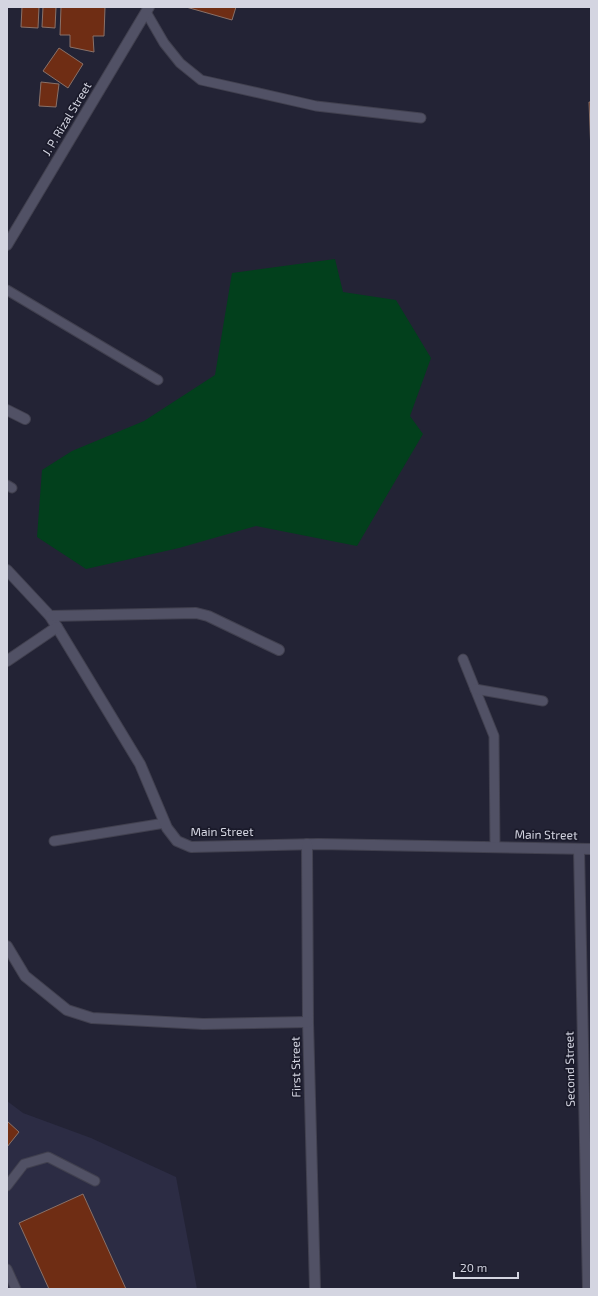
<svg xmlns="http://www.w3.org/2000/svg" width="598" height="1296" font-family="'Exo 2',sans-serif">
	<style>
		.built { fill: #2c2c44 }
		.green { fill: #02401c }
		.building { fill: #6f2d14; stroke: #897169 }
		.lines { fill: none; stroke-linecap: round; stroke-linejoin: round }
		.service-casing { stroke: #41404f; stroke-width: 11 }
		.minor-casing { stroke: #41404f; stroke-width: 12 }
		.tertiary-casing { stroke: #41404f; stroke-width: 12 }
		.service { stroke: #515165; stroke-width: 9 }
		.minor { stroke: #515165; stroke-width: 10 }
		.tertiary { stroke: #515165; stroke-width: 10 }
		.labels { text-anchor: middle; stroke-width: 3.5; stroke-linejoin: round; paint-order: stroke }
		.street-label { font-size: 12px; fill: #d4d5e1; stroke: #1a1a2a }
	</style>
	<rect width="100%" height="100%" fill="#232335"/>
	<polygon class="built" points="7,1101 23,1113 91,1138 176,1177 197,1289 7,1289"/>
	<polygon class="green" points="335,259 343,292 396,300 431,358 410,416 423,434 357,546 256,526 179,548 86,569 37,537 42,470 72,451 144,421 215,375 232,273"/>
	<g class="building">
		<polygon points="22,7 39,7 38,28 21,27"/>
		<polygon points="43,7 56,7 55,28 42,27"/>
		<polygon points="61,7 105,7 104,36 93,36 94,52 70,47 70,35 60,35"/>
		<polygon points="186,7 236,7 232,20"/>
		<polygon points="59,48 83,64 68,88 43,71"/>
		<polygon points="41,82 59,84 56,107 39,106"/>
		<polygon points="589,102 591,102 591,153"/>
		<polygon points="7,1121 19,1132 7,1147"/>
		<polygon points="83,1194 126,1289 49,1289 19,1223"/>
	</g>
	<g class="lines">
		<g class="service-casing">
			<g id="service">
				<polyline points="146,12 164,43 180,63 201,80 316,106 421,118"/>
				<polyline points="7,290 158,380"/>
				<polyline points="7,485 12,488"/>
				<polyline points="463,659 494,736 495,847"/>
				<polyline points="475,689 543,701"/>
				<polyline points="54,841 165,823"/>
				<polyline points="7,1186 24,1164 48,1157 95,1181"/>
				<polyline points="7,1269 16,1289"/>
			</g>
		</g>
		<g class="minor-casing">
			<g id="minor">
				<polyline points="7,410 25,419"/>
				<polyline points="7,570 50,616 57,627 140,764 167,828 177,841 191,847 318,844 591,849"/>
				<polyline points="50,616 196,613 208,616 279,650"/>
				<polyline points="7,661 57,627"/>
				<polyline points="307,844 308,1022 315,1289"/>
				<polyline points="579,849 588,1289"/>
				<polyline points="7,946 25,976 67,1010 92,1018 203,1024 308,1022"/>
			</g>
		</g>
		<g class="tertiary-casing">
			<polyline id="tertiary" points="7,245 149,7"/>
		</g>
		<use href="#service" class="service"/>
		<use href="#minor" class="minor"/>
		<use href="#tertiary" class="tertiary"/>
	</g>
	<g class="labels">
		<g class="street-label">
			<text transform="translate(67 119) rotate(-59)" y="4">J. P. Rizal Street</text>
			<text x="222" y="836">Main Street</text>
			<text transform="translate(546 835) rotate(1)" y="4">Main Street</text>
			<text transform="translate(296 1067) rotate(-91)" y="4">First Street</text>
			<text transform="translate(570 1069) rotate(-91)" y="4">Second Street</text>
		</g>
	</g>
	<rect width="598" height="1296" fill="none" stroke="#d4d5e1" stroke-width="16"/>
	<path d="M454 1272v6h64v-6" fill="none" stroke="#d4d5e1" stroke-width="2"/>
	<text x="460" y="1272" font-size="12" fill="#d4d5e1" stroke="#1a1a2a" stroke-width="3" paint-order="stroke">20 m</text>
</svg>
